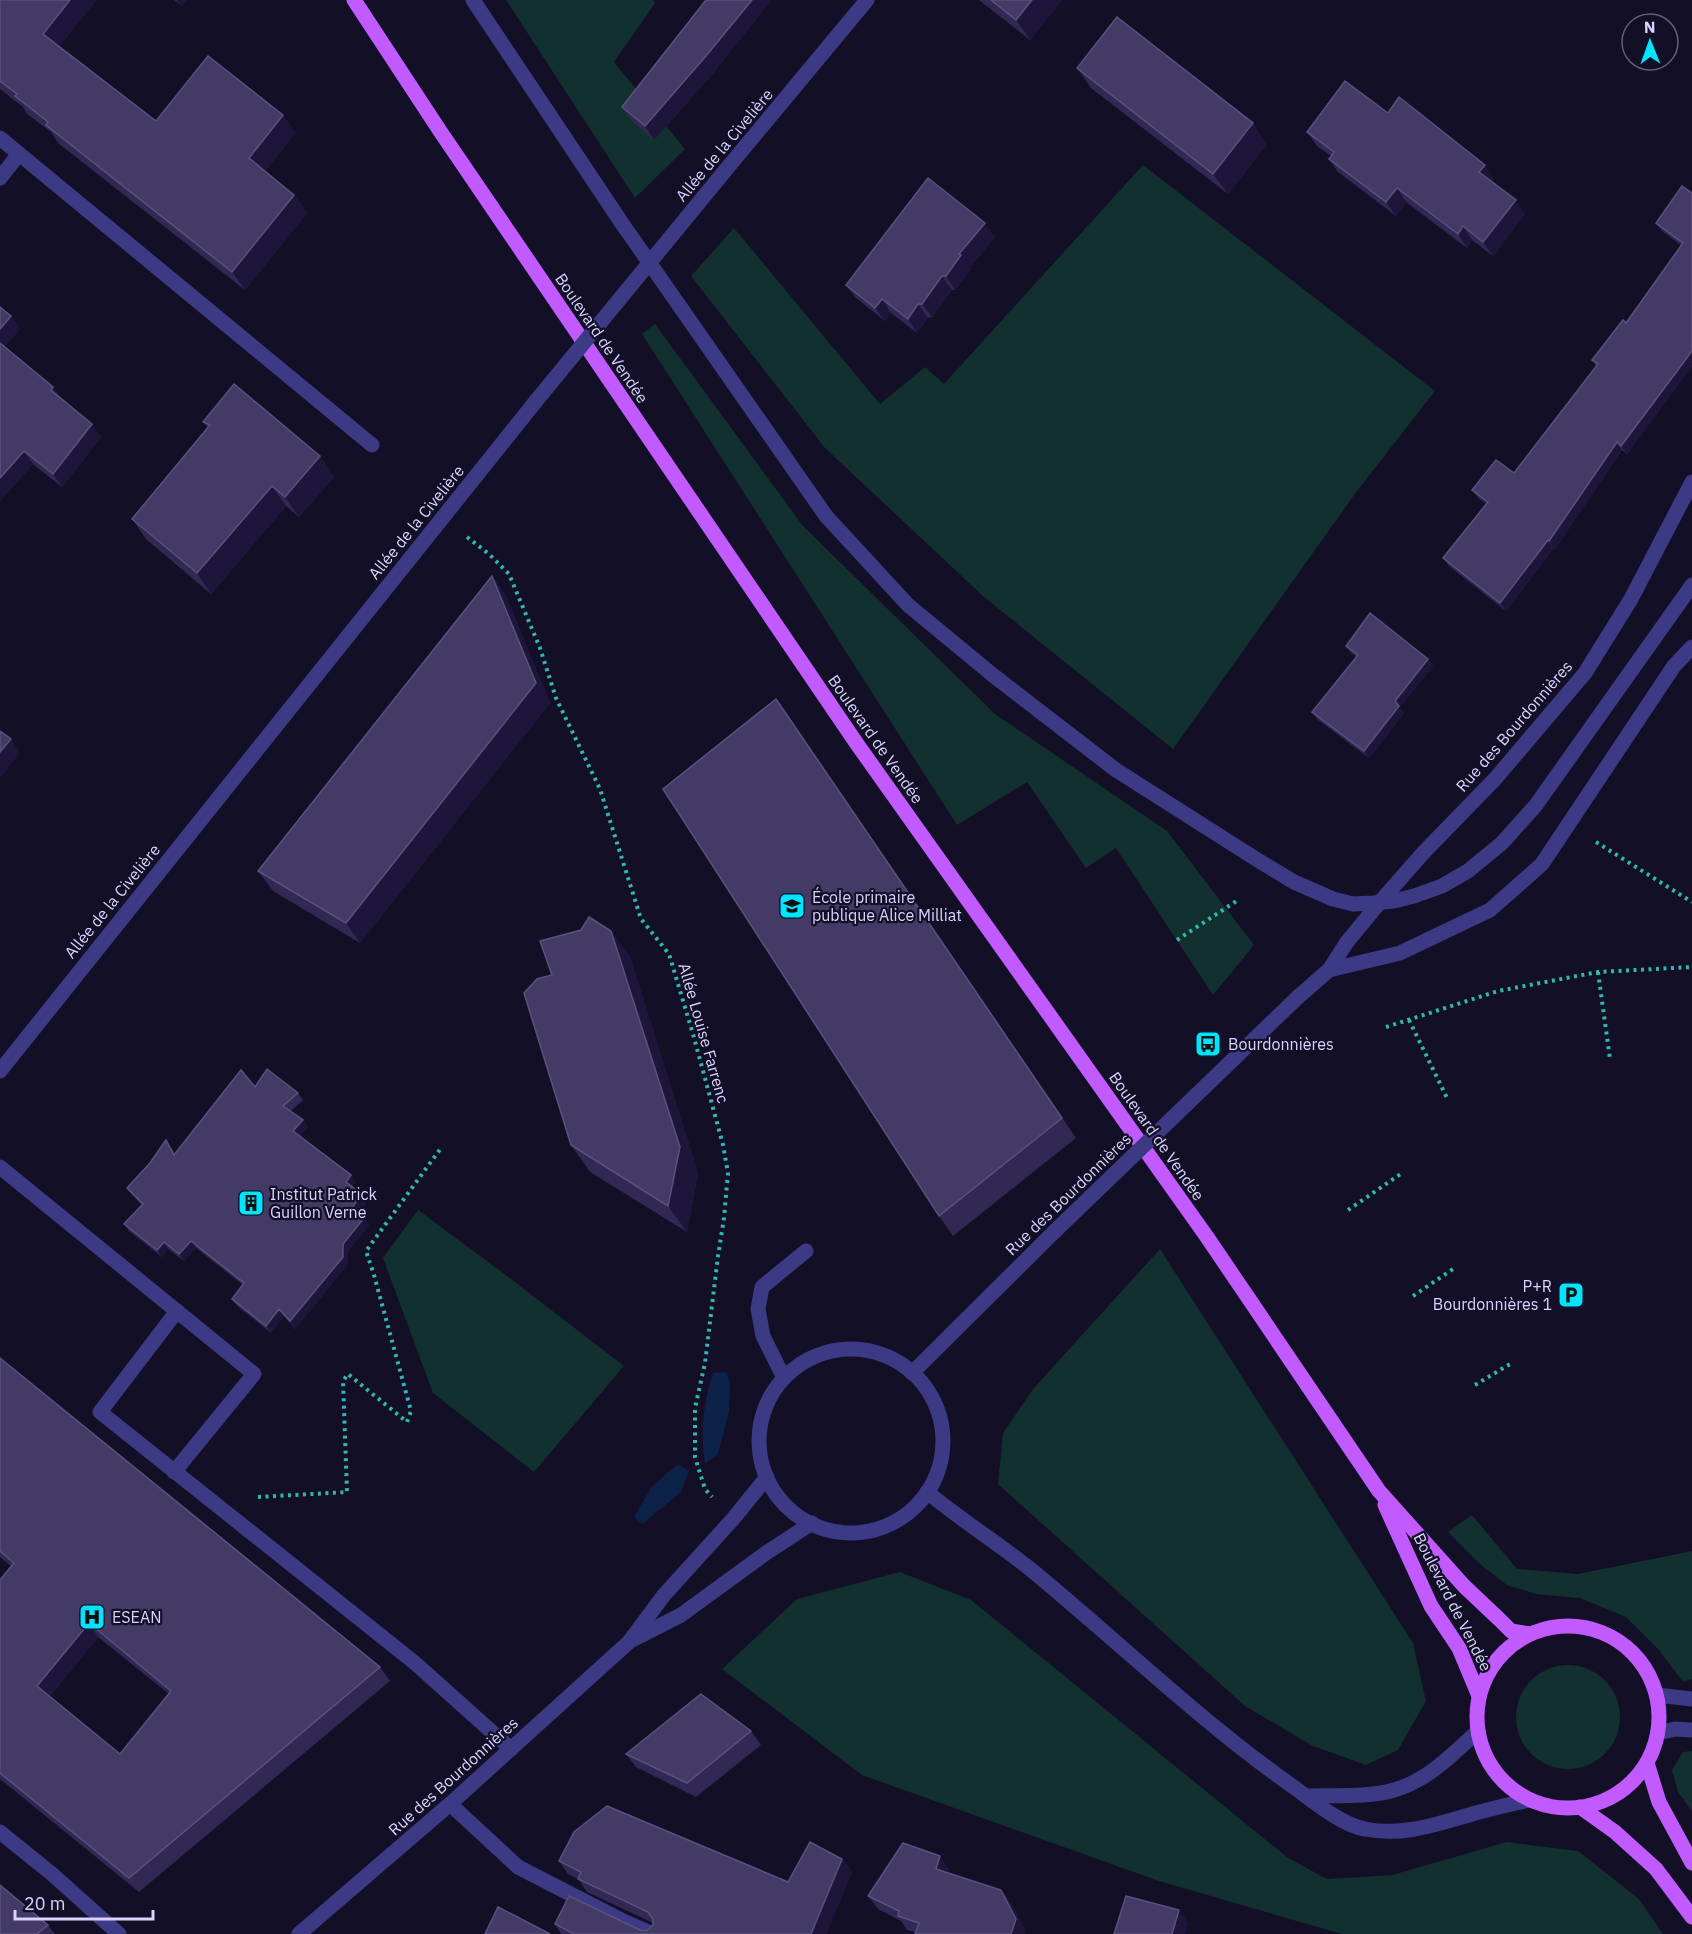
<svg xmlns="http://www.w3.org/2000/svg" width="1692" height="1934" font-family="'IBM Plex Sans',sans-serif">
	<style>
		.green { fill: #12302f }
		.water { fill: #0c2248 }
		.lines { fill: none; stroke-linecap: round; stroke-linejoin: round }
		.path { stroke: #2fb8b0; stroke-width: 4; stroke-dasharray: 3 4.5; stroke-linecap: butt }
		.minor { stroke: #3d3a85; stroke-width: 15 }
		.major { stroke: #c25bff; stroke-width: 15 }
		.minor-bridge { stroke: #3d3a85; stroke-width: 15 }
		.wall { fill: #312854; fill-rule: evenodd }
		.shaded-wall { fill: #1d163a }
		.building { fill: #433a66; stroke: #5a527e; stroke-width: 1.5; fill-rule: evenodd }
		.labels { text-anchor: middle; stroke-width: 4.5; stroke-linejoin: round; paint-order: stroke }
		.street-label { font-size: 16px; fill: #d9d4ff; stroke: #130f26 }
		.poi-label { font-size: 16px; fill: #d9d4ff; stroke: #130f26; text-anchor: start }
	</style>
	<rect width="100%" height="100%" fill="#130f26"/>
	<g class="green">
		<polygon points="506,0 653,0 655,3 614,62 685,149 635,198"/>
		<polygon points="1143,165 1435,391 1357,491 1173,749 984,597 825,448 691,276 734,228 880,404 925,367 944,384"/>
		<polygon points="655,324 803,526 995,714 1167,831 1254,945 1213,995 1116,848 1086,868 1027,782 957,825 642,334"/>
		<polygon points="418,1210 503,1273 624,1366 534,1472 433,1393 383,1258"/>
		<polygon points="1160,1249 1413,1643 1426,1701 1398,1750 1366,1765 1313,1746 1245,1706 998,1484 1003,1433 1033,1389"/>
		<polygon points="1472,1515 1517,1569 1578,1574 1692,1551 1692,1679 1683,1682 1659,1650 1626,1617 1580,1598 1536,1594 1507,1585 1481,1565 1448,1532"/>
		<polygon points="900,1572 971,1600 1288,1858 1327,1879 1392,1875 1507,1842 1578,1851 1639,1899 1663,1934 1342,1934 1159,1881 862,1775 722,1669 797,1599"/>
		<circle cx="1568" cy="1717" r="52"/>
		<polygon points="1692,1751 1692,1811 1678,1792 1672,1770 1683,1752"/>
	</g>
	<g class="water">
		<path d="M 727,1372 L 730,1385 L 729,1411 L 718,1454 L 705,1464 C 700,1431 703,1405 713,1373 Z"/>
		<polygon points="678,1464 689,1471 681,1492 642,1524 634,1517 652,1486"/>
	</g>
	<g class="lines">
		<g class="path">
			<polyline points="467,537 489,554 509,574 540,648 556,698 600,789 641,919 669,954 693,1034 723,1145 728,1173 724,1218 718,1256 705,1363 695,1408 695,1457 705,1489 712,1497"/>
			<polyline points="1596,842 1692,902"/>
			<polyline points="1177,940 1238,900"/>
			<polyline points="1598,972 1610,1059"/>
			<polyline points="1409,1020 1448,1100"/>
			<polyline points="1386,1027 1498,991 1598,972 1692,967"/>
			<polyline points="1348,1210 1402,1173"/>
			<polyline points="1413,1296 1456,1267"/>
			<polyline points="1475,1385 1510,1364"/>
			<polyline points="258,1497 347,1492 343,1381 348,1374 407,1422 411,1411 374,1275 366,1251 441,1148"/>
		</g>
		<g class="minor">
			<polyline points="473,0 621,222 826,516 908,605 994,676 1116,770 1256,859 1294,882 1333,899 1353,904 1373,903 1394,901 1414,896 1442,886 1468,871 1502,843 1536,805 1692,585"/>
			<polyline points="0,138 372,445"/>
			<polyline points="724,172 867,0"/>
			<polyline points="0,178 19,154"/>
			<polyline points="1329,970 1400,953 1490,910 1542,864 1674,666 1692,647"/>
			<polyline points="1298,997 1329,970 1347,942 1380,902 1424,852 1495,779 1585,673 1631,599 1692,482"/>
			<polyline points="0,1071 536,401"/>
			<polyline points="0,1167 254,1374 174,1472"/>
			<polyline points="177,1311 100,1412 415,1663 511,1749"/>
			<circle cx="851" cy="1441" r="92"/>
			<polyline points="912,1373 1055,1231"/>
			<polyline points="784,1378 763,1336 758,1309 762,1287 806,1251"/>
			<path d="M 927,1492 C 960,1519 996,1542 1029,1568 C 1118,1641 1201,1722 1295,1788 C 1314,1802 1342,1825 1365,1829 C 1404,1837 1440,1823 1476,1813 C 1494,1808 1512,1804 1529,1800"/>
			<polyline points="634,1639 681,1615 766,1553 812,1523"/>
			<polyline points="1657,1695 1692,1699"/>
			<polyline points="1658,1733 1675,1729 1692,1730"/>
			<path d="M 1306,1796 C 1335,1795 1366,1798 1394,1790 C 1427,1781 1453,1754 1478,1731"/>
			<polyline points="450,1804 518,1867 625,1922 653,1934"/>
			<polyline points="0,1832 52,1874 119,1934"/>
			<polyline points="299,1934 450,1804 629,1642 664,1595 733,1519 767,1477"/>
		</g>
		<g class="major">
			<polyline points="354,0 440,131 857,744 1207,1237 1379,1491 1464,1586 1500,1620 1511,1631 1530,1634"/>
			<polyline points="1385,1505 1431,1606 1459,1648 1479,1696"/>
			<circle cx="1568" cy="1717" r="91"/>
			<polyline points="1647,1763 1659,1802 1692,1863"/>
			<polyline points="1580,1807 1615,1832 1656,1869 1692,1917"/>
		</g>
		<g class="minor-bridge">
			<polyline points="536,401 724,172"/>
			<polyline points="1055,1231 1298,997"/>
		</g>
	</g>
	<g class="wall">
		<polygon points="0,0 59,47 156,121 283,115 295,133 265,171 294,195 307,213 245,290 58,143 51,132 27,114 23,107 0,89"/>
		<polygon points="174,0 187,0 182,6"/>
		<polygon points="979,0 1062,0 1030,40"/>
		<polygon points="1077,68 1267,144 1228,194 1091,88"/>
		<polygon points="716,70 654,140 632,121 622,107"/>
		<polygon points="1388,113 1494,179 1492,182 1525,214 1493,256 1472,240 1467,248 1406,202 1396,216 1338,172 1329,159 1331,156 1317,146 1307,132"/>
		<polygon points="1692,193 1692,366 1627,454 1622,450 1555,549 1554,548 1506,611 1449,566 1443,558 1486,504 1478,498 1472,490 1514,473 1596,366 1592,360 1626,323 1682,246 1662,231 1656,223"/>
		<polygon points="995,237 970,267 971,269 955,290 952,290 932,317 928,318 917,333 891,313 885,321 856,298 846,285"/>
		<polygon points="0,307 11,316 20,329 4,347 53,387 61,399 101,437 62,487 33,464 0,501"/>
		<polygon points="203,422 320,456 334,477 299,517 286,506 211,594 146,539 132,519 208,428"/>
		<polygon points="492,576 506,596 550,703 360,943 273,891 258,871"/>
		<polygon points="1346,646 1428,659 1433,666 1400,707 1404,713 1369,758 1317,719 1312,712 1357,657 1351,653"/>
		<polygon points="776,699 1076,1138 953,1236 939,1216"/>
		<polygon points="630,957 698,1173 687,1232 590,1172 571,1145"/>
		<polygon points="255,1087 298,1093 303,1100 291,1111 303,1120 308,1127 300,1136 356,1182 352,1187 361,1194 366,1202 358,1215 369,1225 348,1251 348,1264 295,1329 284,1316 271,1333 237,1306 232,1299 243,1285 196,1248 184,1261 168,1249 162,1257 129,1231 124,1224 142,1205 132,1195 127,1188 171,1147 175,1154"/>
		<path d="M 0,1358 L 380,1667 L 390,1681 L 139,1892 L 0,1779 L 0,1580 L 11,1566 L 0,1557 ZM 98,1637 L 169,1694 L 120,1754 L 49,1697 Z"/>
		<polygon points="751,1731 761,1745 696,1797 636,1767 626,1754"/>
		<polygon points="842,1859 852,1872 826,1934 561,1934 555,1924 646,1931 653,1925 653,1923 587,1892 578,1879 568,1874 559,1861 788,1882"/>
		<polygon points="949,1869 948,1873 1001,1890 1011,1903 1026,1932 916,1932 907,1930 901,1921 878,1909 868,1896"/>
		<polygon points="48,1925 55,1934 0,1934"/>
	</g>
	<g class="shaded-wall">
		<polygon points="70,0 97,0 55,52 43,34"/>
		<polygon points="177,0 187,0 182,6"/>
		<polygon points="752,0 772,0 716,70 654,140 645,126"/>
		<polygon points="1032,0 1062,0 1030,40 1016,20"/>
		<polygon points="283,115 295,133 261,176 249,158"/>
		<polygon points="1253,123 1267,144 1228,194 1213,174"/>
		<polygon points="1485,165 1494,179 1489,186 1479,172"/>
		<polygon points="1397,188 1406,202 1396,216 1386,202"/>
		<polygon points="294,195 307,213 245,290 232,272"/>
		<polygon points="1516,200 1525,214 1493,256 1483,242"/>
		<polygon points="985,223 995,237 970,267 971,269 955,290 946,276 959,254"/>
		<polygon points="1463,226 1472,240 1467,248 1458,234"/>
		<polygon points="942,276 952,290 932,317 922,304"/>
		<polygon points="882,299 891,313 885,321 875,308"/>
		<polygon points="918,304 928,318 917,333 908,319"/>
		<polygon points="11,316 20,329 2,350 0,348 0,329"/>
		<polygon points="1692,351 1692,366 1627,454 1621,446"/>
		<polygon points="53,387 62,400 51,390"/>
		<polygon points="92,424 101,437 62,487 53,474"/>
		<polygon points="1617,442 1622,450 1555,549 1549,541"/>
		<polygon points="24,451 33,464 0,501 0,478"/>
		<polygon points="320,456 334,477 299,517 285,497"/>
		<polygon points="272,486 286,506 211,594 197,573"/>
		<polygon points="1548,540 1554,548 1506,611 1500,603"/>
		<polygon points="492,576 506,596 550,703 360,943 346,923"/>
		<polygon points="1428,659 1433,666 1400,707 1404,713 1369,758 1364,751 1395,701"/>
		<polygon points="11,739 20,753 0,778 0,752"/>
		<polygon points="611,931 630,957 698,1173 687,1232 668,1206"/>
		<polygon points="303,1120 308,1127 298,1138 293,1131"/>
		<polygon points="351,1175 356,1182 350,1190 346,1182"/>
		<polygon points="361,1194 366,1202 356,1217 351,1210"/>
		<polygon points="364,1218 369,1225 348,1251 348,1264 295,1329 290,1321 343,1244"/>
		<polygon points="191,1241 196,1248 184,1261 179,1254"/>
		<polygon points="164,1242 168,1249 162,1257 157,1250"/>
		<polygon points="279,1309 284,1316 271,1333 266,1326"/>
		<polygon points="89,1623 98,1637 46,1700 37,1686"/>
		<polygon points="940,1856 949,1869 945,1882 936,1869"/>
		<polygon points="842,1859 852,1872 826,1934 811,1934"/>
		<polygon points="1001,1890 1011,1903 1026,1932 1025,1934 1011,1934"/>
		<polygon points="1179,1910 1188,1923 1185,1934 1172,1934"/>
	</g>
	<g class="building">
		<polygon points="0,0 70,0 43,34 156,121 208,56 283,115 249,158 294,195 232,272 46,125 48,122 15,96 17,94 0,81"/>
		<polygon points="706,0 752,0 706,56 645,126 622,107"/>
		<polygon points="991,0 1032,0 1016,20"/>
		<polygon points="1117,17 1253,123 1213,174 1077,68"/>
		<polygon points="1345,81 1388,113 1399,97 1485,165 1479,172 1516,200 1483,242 1463,226 1458,234 1397,188 1386,202 1329,159 1334,152 1307,132"/>
		<polygon points="928,178 985,223 959,254 961,255 946,276 942,276 922,304 918,304 908,319 882,299 875,308 846,285"/>
		<polygon points="1682,186 1692,193 1692,351 1621,446 1617,442 1549,541 1548,540 1500,603 1443,558 1488,502 1472,490 1496,460 1514,473 1598,364 1592,360 1623,320 1626,323 1683,243 1656,223"/>
		<polygon points="0,307 11,316 0,329"/>
		<polygon points="0,343 53,387 51,390 92,424 53,474 24,451 0,478"/>
		<polygon points="234,384 320,456 285,497 272,486 197,573 132,519 210,425 203,422"/>
		<polygon points="492,576 536,683 346,923 258,871"/>
		<polygon points="1370,613 1428,659 1395,701 1399,706 1364,751 1312,712 1358,655 1346,646"/>
		<polygon points="776,699 1062,1118 939,1216 663,789"/>
		<polygon points="0,731 11,739 0,752"/>
		<polygon points="589,917 611,931 680,1147 668,1206 571,1145 524,993 537,979 552,975 540,941 581,930"/>
		<polygon points="267,1069 298,1093 283,1106 303,1120 293,1131 351,1175 346,1182 361,1194 351,1210 364,1218 343,1244 343,1257 290,1321 279,1309 266,1326 232,1299 244,1283 191,1241 179,1254 164,1242 157,1250 124,1224 143,1204 127,1188 150,1163 166,1140 174,1155 241,1070 255,1087"/>
		<path d="M 0,1358 L 380,1667 L 129,1878 L 0,1773 L 0,1580 L 14,1563 L 0,1551 ZM 89,1623 L 171,1691 L 120,1754 L 37,1686 Z"/>
		<polygon points="701,1694 751,1731 687,1783 626,1754"/>
		<polygon points="607,1806 788,1882 810,1842 842,1859 811,1934 574,1934 555,1924 569,1896 640,1930 646,1931 653,1925 653,1919 648,1912 578,1879 581,1872 559,1861 574,1832"/>
		<polygon points="903,1843 940,1856 936,1869 1001,1890 1016,1919 1011,1934 915,1934 919,1923 898,1916 899,1911 868,1896"/>
		<polygon points="0,1885 48,1925 37,1934 0,1934"/>
		<polygon points="1126,1896 1179,1910 1172,1934 1114,1934"/>
		<polygon points="498,1907 550,1934 485,1934"/>
	</g>
	<defs>
		<g id="school-square" transform="scale(1.35)"><rect x="-9" y="-9" width="18" height="18" rx="4" fill="#00e5ff" stroke="#130f26"/><path d="M0-5L7-2L0 1L-7-2ZM-4 1L0 2.5L4 1V4Q0 6-4 4Z" fill="#111"/></g>
		<g id="bus-square" transform="scale(1.35)"><rect x="-9" y="-9" width="18" height="18" rx="4" fill="#00e5ff" stroke="#130f26"/><path d="M-5-6H5V4H4V6H2V4H-2V6H-4V4H-5ZM-3.5-4V0h7V-4ZM-3.5 1.2v1.5H-2V1.2ZM2 1.2v1.5H3.5V1.2Z" fill="#111"/></g>
		<g id="building-square" transform="scale(1.35)"><rect x="-9" y="-9" width="18" height="18" rx="4" fill="#00e5ff" stroke="#130f26"/><path d="M-4-6H4V6H1V3H-1V6H-4ZM-2.5-4.3h1.7v1.8h-1.7ZM.8-4.3h1.7v1.8H.8ZM-2.5-1h1.7V.8h-1.7ZM.8-1h1.7V.8H.8Z" fill="#111"/></g>
		<g id="parking-square" transform="scale(1.35)"><rect x="-9" y="-9" width="18" height="18" rx="4" fill="#00e5ff" stroke="#130f26"/><path d="M-3.5-5.5H1a3.5 3.5 0 0 1 0 7H-1V5.5H-3.5ZM-1-3.4V-.6H.8a1.4 1.4 0 0 0 0-2.8Z" fill="#111"/></g>
		<g id="hospital-square" transform="scale(1.35)"><rect x="-9" y="-9" width="18" height="18" rx="4" fill="#00e5ff" stroke="#130f26"/><path d="M-5-5h3v3.5h4V-5h3V5h-3V1.5h-4V5h-3Z" fill="#111"/></g>
	</defs>
	<g fill-rule="evenodd">
		<use href="#school-square" x="792" y="906"/>
		<use href="#bus-square" x="1208" y="1044"/>
		<use href="#building-square" x="251" y="1203"/>
		<use href="#parking-square" x="1571" y="1295"/>
		<use href="#hospital-square" x="92" y="1617"/>
	</g>
	<g class="labels">
		<g class="street-label">
			<text transform="translate(724 145) rotate(-50)" y="6">Allée de la Civelière</text>
			<text transform="translate(602 338) rotate(56)" y="6">Boulevard de Vendée</text>
			<text transform="translate(416 522) rotate(-51)" y="6">Allée de la Civelière</text>
			<text transform="translate(1514 726) rotate(-49)" y="6">Rue des Bourdonnières</text>
			<text transform="translate(876 739) rotate(55)" y="6">Boulevard de Vendée</text>
			<text transform="translate(112 901) rotate(-51)" y="6">Allée de la Civelière</text>
			<text transform="translate(704 1033) rotate(74)" y="6">Allée Louise Farrenc</text>
			<text transform="translate(1157 1136) rotate(55)" y="6">Boulevard de Vendée</text>
			<text transform="translate(1068 1194) rotate(-44)" y="6">Rue des Bourdonnières</text>
			<text transform="translate(1453 1602) rotate(63)" y="6">Boulevard de Vendée</text>
			<text transform="translate(453 1776) rotate(-42)" y="6">Rue des Bourdonnières</text>
		</g>
		<g class="poi-label">
			<text x="812" y="903">École primaire<tspan x="812" dy="18">publique Alice Milliat</tspan></text>
			<text x="1228" y="1050">Bourdonnières</text>
			<text x="270" y="1200">Institut Patrick<tspan x="270" dy="18">Guillon Verne</tspan></text>
			<text x="1552" y="1292" text-anchor="end">P+R<tspan x="1552" dy="18">Bourdonnières 1</tspan></text>
			<text x="112" y="1623">ESEAN</text>
		</g>
	</g>
	<g transform="translate(1650 42) rotate(359)"><circle r="28" fill="#130f26" stroke="#625e7d" stroke-width="1.5"/>
	<path d="M0-4.5L10 22L0 15L-10 22Z" fill="#00e5ff"/>
	<text y="-9" font-size="16" font-weight="bold" text-anchor="middle" fill="#d9d4ff">N</text>
	</g>
	<path d="M15 1910v9h138v-9" fill="none" stroke="#d9d4ff" stroke-width="3"/>
	<text x="24" y="1910" font-size="18" fill="#d9d4ff" stroke="#130f26" stroke-width="4.5" paint-order="stroke">20 m</text>
</svg>
